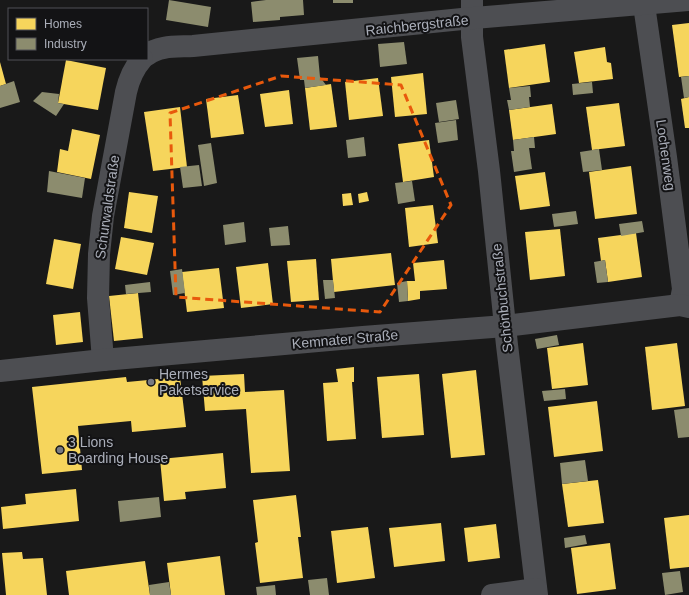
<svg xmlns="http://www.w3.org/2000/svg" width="689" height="595" font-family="Arial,sans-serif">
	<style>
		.homes { fill: #f6d55c }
		.industry { fill: #8c8c6e }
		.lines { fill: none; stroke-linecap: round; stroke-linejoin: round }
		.street { stroke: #4d4e52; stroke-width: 22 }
		.marked { fill: none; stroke: #e8590c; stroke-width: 3; stroke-dasharray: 8 5; stroke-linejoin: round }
		.poi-dot { fill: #787a82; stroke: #131315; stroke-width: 1.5 }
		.labels { text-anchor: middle; stroke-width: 4; stroke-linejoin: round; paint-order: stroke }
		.street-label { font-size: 14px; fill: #abafba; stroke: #131315 }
		.poi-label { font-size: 14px; fill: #abafba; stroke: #131315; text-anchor: start }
	</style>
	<rect width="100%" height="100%" fill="#191919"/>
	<g class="homes">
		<polygon points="689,23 689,76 679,77 672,25"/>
		<polygon points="545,44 550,82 509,88 504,50"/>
		<polygon points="605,47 607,62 611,63 613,79 579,83 574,52"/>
		<polygon points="66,60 106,68 98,110 58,103"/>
		<polygon points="0,62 6,84 0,86"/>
		<polygon points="423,73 427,114 395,117 391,77"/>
		<polygon points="378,78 383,116 349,120 345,82"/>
		<polygon points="331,84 337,127 310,130 305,88"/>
		<polygon points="289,90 293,124 265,127 260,94"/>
		<polygon points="238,95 244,134 211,138 206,99"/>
		<polygon points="689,97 689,128 685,128 681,99"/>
		<polygon points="619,103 625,146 592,150 586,107"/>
		<polygon points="552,104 556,134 513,140 509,110"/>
		<polygon points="180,107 187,167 153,171 144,112"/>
		<polygon points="72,129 100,135 91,179 57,172 60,149 68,151"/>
		<polygon points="429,140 434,177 403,182 398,144"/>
		<polygon points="631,166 637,214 595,219 589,172"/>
		<polygon points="545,172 550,206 520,210 515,176"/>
		<polygon points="129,192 158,196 152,233 124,228"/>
		<polygon points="367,192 369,201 359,203 358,194"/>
		<polygon points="351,193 353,205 343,206 342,194"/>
		<polygon points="433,205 438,243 409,247 405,208"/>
		<polygon points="560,229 565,276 530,280 525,232"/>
		<polygon points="636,233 642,277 608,282 605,260 601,261 598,238"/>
		<polygon points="121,237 154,243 147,275 115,269"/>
		<polygon points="54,239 81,244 73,289 46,284"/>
		<polygon points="391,253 395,285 334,292 331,259"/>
		<polygon points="316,259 319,300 291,302 287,261"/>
		<polygon points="444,260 447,289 420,291 420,299 408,301 407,281 415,281 413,263"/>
		<polygon points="268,263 273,304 241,308 236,267"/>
		<polygon points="219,268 224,308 187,312 182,272"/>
		<polygon points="138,293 143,338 114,341 109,296"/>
		<polygon points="80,312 83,342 56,345 53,315"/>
		<polygon points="583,343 588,385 552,389 547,348"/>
		<polygon points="677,343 685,406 652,410 645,347"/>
		<polygon points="354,367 354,382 352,382 356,439 327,441 323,383 338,382 336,369"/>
		<polygon points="476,370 485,455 451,458 442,374"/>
		<polygon points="244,374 245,392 284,390 290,471 251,473 246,409 205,411 202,376"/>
		<polygon points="419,374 424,435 382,438 377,377"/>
		<polygon points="126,377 127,382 180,377 186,427 132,432 131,421 78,426 82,470 42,474 32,387"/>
		<polygon points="597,401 603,451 554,457 548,407"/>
		<polygon points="223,453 226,488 185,492 186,499 164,501 160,459"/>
		<polygon points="598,480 604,523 568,527 562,484"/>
		<polygon points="76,489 79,521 3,529 1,507 26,504 25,494"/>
		<polygon points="296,495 301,537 298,537 303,578 260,583 255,543 258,542 253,500"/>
		<polygon points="689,515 689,567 670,569 664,518"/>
		<polygon points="441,523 445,561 394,567 389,528"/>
		<polygon points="496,524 500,558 468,562 464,528"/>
		<polygon points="368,527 375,578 337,583 331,531"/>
		<polygon points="610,543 616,589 577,594 571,548"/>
		<polygon points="22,552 23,559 43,558 47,595 6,595 2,553"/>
		<polygon points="220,556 225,595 171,595 167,563"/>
		<polygon points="145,561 150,595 69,595 66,571"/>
	</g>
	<g class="industry">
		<polygon points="169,0 211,7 208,27 166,20"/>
		<polygon points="266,0 303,0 304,15 280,17 280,20 253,22 251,2"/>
		<rect x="333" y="0" width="20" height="3"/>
		<polygon points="404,42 407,64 380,67 378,44"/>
		<polygon points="318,56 320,77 326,85 305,88 304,80 300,80 297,58"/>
		<polygon points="689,76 689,97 684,98 681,77"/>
		<polygon points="14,81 20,102 0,108 0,86"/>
		<polygon points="592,82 593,93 573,95 572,84"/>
		<polygon points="530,86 531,97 529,97 530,107 509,110 507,100 511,100 509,88"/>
		<polygon points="42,92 59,94 58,103 64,104 56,116 33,101"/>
		<polygon points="456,100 459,119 439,122 436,103"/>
		<polygon points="456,120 458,140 438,143 435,123"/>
		<polygon points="364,137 366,156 348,158 346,140"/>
		<polygon points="534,137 535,148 529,148 532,169 514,172 511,151 514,151 513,140"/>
		<polygon points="211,143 217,183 204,186 198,145"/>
		<polygon points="599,149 602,170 583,172 580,152"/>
		<polygon points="199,165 202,186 183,188 180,167"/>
		<polygon points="49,171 85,178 82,198 47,192"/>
		<polygon points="412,181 415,201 398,204 395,183"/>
		<polygon points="576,211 578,224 554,227 552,214"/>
		<polygon points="642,221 644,232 621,236 619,224"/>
		<polygon points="244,222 246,242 225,245 223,225"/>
		<polygon points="288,226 290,245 271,246 269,228"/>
		<polygon points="605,260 608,282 597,283 594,262"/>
		<polygon points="182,269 185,293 173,295 170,271"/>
		<polygon points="323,280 333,280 335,298 325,299"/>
		<polygon points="407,281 408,301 399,302 397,283"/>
		<polygon points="150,282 151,292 126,294 125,285"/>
		<polygon points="557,335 559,345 537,349 535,339"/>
		<polygon points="565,389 566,399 544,401 542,391"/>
		<polygon points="689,408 689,437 678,438 674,410"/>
		<polygon points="585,460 588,481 562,484 560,463"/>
		<polygon points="159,497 161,517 120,522 118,501"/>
		<polygon points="585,535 587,544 565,548 564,538"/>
		<polygon points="680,571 683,592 665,595 662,573"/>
		<polygon points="327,578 329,595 310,595 308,580"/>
		<polygon points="169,582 171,595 150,595 149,585"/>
		<polygon points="275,585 276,595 257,595 256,587"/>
	</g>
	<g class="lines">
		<g class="street">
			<polyline points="472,0 472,37 489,171 507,345 537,595"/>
			<polyline points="644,5 666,157 683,289 680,305"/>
			<path d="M 147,55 C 159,45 178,47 193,46 L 462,19 L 688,0"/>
			<path d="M 103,360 L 98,298 L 99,254 L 103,216 L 126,92 C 129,79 133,69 142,59"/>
			<polyline points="0,371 103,360 363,337 505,326 680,305 689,307"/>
			<polyline points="492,595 536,589"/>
		</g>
	</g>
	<path class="marked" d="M 281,76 L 401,85 L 451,205 L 380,312 L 176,297 L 170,113 Z"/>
	<g class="poi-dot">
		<circle cx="151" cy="382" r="4"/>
		<circle cx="60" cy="450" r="4"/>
	</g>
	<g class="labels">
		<g class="street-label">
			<text transform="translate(417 25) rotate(-6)" y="5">Raichbergstraße</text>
			<text transform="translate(666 155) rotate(82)" y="5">Lochenweg</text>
			<text transform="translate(107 207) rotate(-82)" y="5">Schurwaldstraße</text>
			<text transform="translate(502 298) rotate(-96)" y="5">Schönbuchstraße</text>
			<text transform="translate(345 339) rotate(-5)" y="5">Kemnater Straße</text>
		</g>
		<g class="poi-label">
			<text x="159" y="379">Hermes<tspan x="159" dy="16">Paketservice</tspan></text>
			<text x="68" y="447">3 Lions<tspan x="68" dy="16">Boarding House</tspan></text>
		</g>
	</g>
	<rect x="8" y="8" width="140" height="52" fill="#131315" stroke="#505157"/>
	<rect x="16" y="18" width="20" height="12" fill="#f6d55c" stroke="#505157"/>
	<text x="44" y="28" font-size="12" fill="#abafba">Homes</text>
	<rect x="16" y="38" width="20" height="12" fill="#8c8c6e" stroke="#505157"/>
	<text x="44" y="48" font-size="12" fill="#abafba">Industry</text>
</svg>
